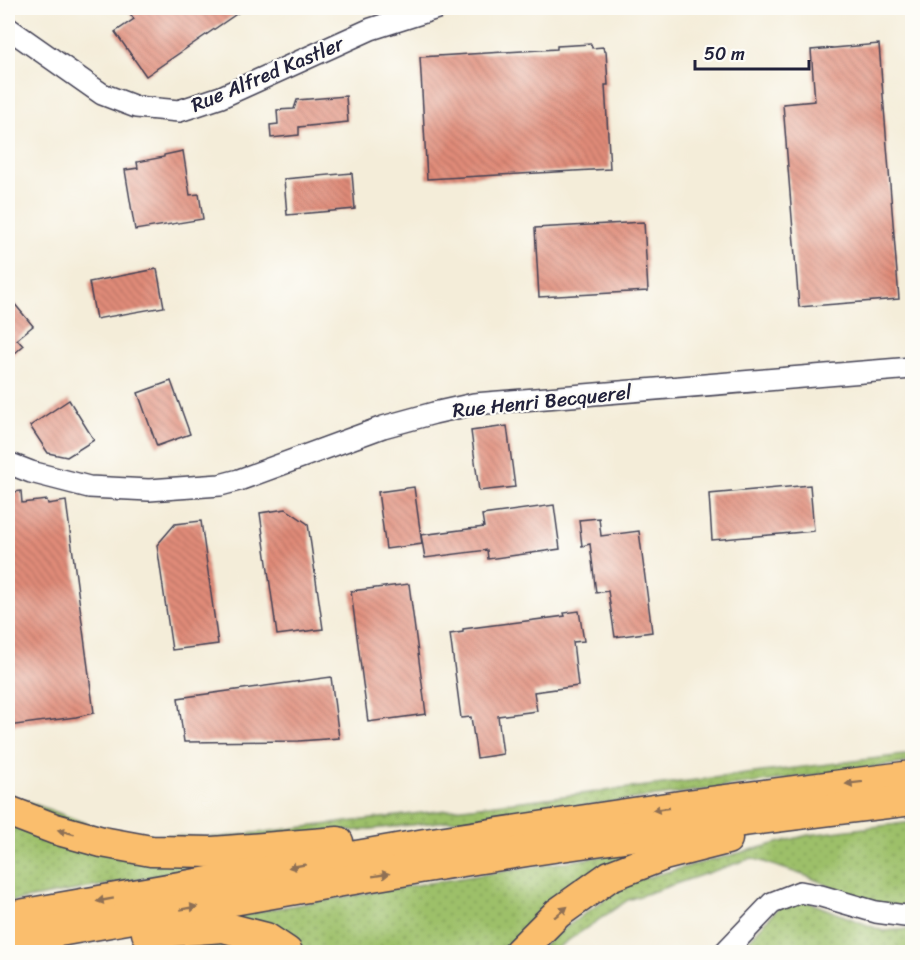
<svg xmlns="http://www.w3.org/2000/svg" width="920" height="960" font-family="Sriracha,sans-serif">
	<style>
		.grass { fill: url(#grass-dots); stroke: #607152; stroke-width: 1.5 }
		.building { fill: url(#building-back-hatch) }
		.lines { fill: none; stroke-linecap: round; stroke-linejoin: round }
		.minor-casing { stroke: #424053; stroke-width: 24 }
		.highway-casing { stroke: #424053; stroke-width: 33 }
		.minor { stroke: #fff; stroke-width: 21 }
		.highway { stroke: #fabe6d; stroke-width: 30 }
		.oneway { fill: #8e7054 }
		.labels { text-anchor: middle; stroke-width: 4.5; stroke-linejoin: round; paint-order: stroke }
		.street-label { font-size: 20px; fill: #22223b; stroke: #fdfcf7 }
	</style>
	<defs>
		<pattern id="grass-dots" width="8" height="8" patternUnits="userSpaceOnUse" patternTransform="scale(1.5)"><rect width="8" height="8" fill="#9dc069"/><path d="M2 2h.1M6 6h.1" fill="none" stroke="#809c58" stroke-width="1.8" stroke-linecap="round"/></pattern>
		<pattern id="building-back-hatch" width="6" height="6" patternUnits="userSpaceOnUse" patternTransform="scale(1.5)"><rect width="6" height="6" fill="#e08b78"/><path d="M-1 5l2 2M0 0l6 6M5-1l2 2" fill="none" stroke="#b57164"/></pattern>
	</defs>
	<rect width="100%" height="100%" fill="#fdfcf7"/>
	<filter id="ink" filterUnits="userSpaceOnUse"><feTurbulence type="fractalNoise" baseFrequency=".0167" numOctaves="2"/><feDisplacementMap in="SourceGraphic" scale="12" xChannelSelector="R" yChannelSelector="G"/><feConvolveMatrix kernelMatrix="1 2 1 2 8 2 1 2 1" color-interpolation-filters="sRGB"/></filter>
	<filter id="wash" filterUnits="userSpaceOnUse"><feTurbulence type="fractalNoise" baseFrequency=".008" numOctaves="4" result="noise"/><feDisplacementMap in="SourceGraphic" scale="24" xChannelSelector="R" yChannelSelector="G"/><feGaussianBlur stdDeviation="1.35" result="paint"/><feColorMatrix in="noise" values="0 0 0 0 0 0 0 0 0 0 0 0 0 0 0 0 0 1.4 0 .05"/><feComposite in="paint" operator="in"/></filter>
	<g filter="url(#wash)">
		<rect width="100%" height="100%" fill="#f4edd9"/>
		<g class="grass">
			<polygon points="912,754 912,762 552,810 363,830 155,846 8,807 8,794 117,835 222,837"/>
			<polygon points="8,819 225,864 8,902"/>
			<polygon points="912,822 912,908 865,902 809,877 752,858 628,900 551,952 537,952 551,938 629,882 808,835"/>
			<polygon points="622,853 623,859 559,897 502,952 303,952 293,943 236,918 237,915 410,886"/>
			<polygon points="803,900 883,931 912,929 912,952 738,952 780,906"/>
			<polygon points="207,939 240,942 264,952 87,952"/>
		</g>
		<g id="blocks">
			<g class="building">
				<polygon points="126,8 245,8 146,76 115,32 134,19"/>
				<polygon points="591,44 592,48 603,47 604,51 606,51 608,85 605,85 610,169 427,179 420,57 557,49 557,46"/>
				<polygon points="879,44 899,299 799,307 783,104 815,101 811,50"/>
				<polygon points="346,96 348,122 299,127 299,135 271,138 270,125 278,124 277,110 294,109 297,100"/>
				<polygon points="183,151 190,195 199,194 203,219 135,230 125,170 138,168 137,162 164,157 164,155"/>
				<polygon points="352,173 355,209 287,215 284,179"/>
				<polygon points="644,222 648,291 539,297 535,228"/>
				<polygon points="157,269 164,307 96,319 89,282"/>
				<polygon points="8,296 33,326 17,339 23,346 8,359"/>
				<polygon points="171,381 190,434 157,446 138,393"/>
				<polygon points="69,400 94,440 67,457 48,453 30,426"/>
				<polygon points="507,426 515,487 479,491 471,431"/>
				<polygon points="810,485 814,531 712,540 709,494"/>
				<polygon points="414,487 422,544 386,549 378,492"/>
				<polygon points="21,491 22,503 47,500 48,504 66,501 94,713 76,717 8,726 8,493"/>
				<polygon points="554,505 560,549 488,559 487,550 425,558 421,535 484,527 482,515"/>
				<polygon points="286,509 308,524 323,629 277,635 260,513"/>
				<polygon points="599,518 601,536 639,531 652,632 615,637 608,591 596,593 590,544 582,546 579,520"/>
				<polygon points="201,521 218,644 172,650 157,545 175,524"/>
				<polygon points="409,584 426,714 368,722 351,591"/>
				<polygon points="579,611 584,641 573,642 578,686 534,692 537,711 498,716 503,754 477,758 471,717 461,718 450,634 463,632 463,629 565,616 564,613"/>
				<polygon points="331,677 339,738 299,741 184,742 178,698"/>
			</g>
		</g>
	</g>
	<g filter="url(#ink)">
		<use href="#blocks" fill-opacity="0" stroke="#424053" stroke-width="1.5"/>
		<g class="lines">
			<g class="minor-casing">
				<g id="minor">
					<polyline points="8,28 102,94 136,107 179,111 221,97 371,29 437,8"/>
					<polyline points="8,463 31,472 89,487 149,490 220,485 239,480 383,427 434,413 474,404 912,368"/>
					<polyline points="725,952 772,903 800,892 821,896 876,912 905,916 912,915"/>
				</g>
			</g>
			<g class="highway-casing">
				<g id="highway">
					<polyline points="8,811 55,829 102,842 151,851 213,852 338,842"/>
					<polyline points="8,917 425,844 687,805 912,776"/>
					<polyline points="147,933 223,927 266,938 287,952"/>
					<path d="M 8,940 C 168,912 328,882 488,857 C 629,835 771,817 912,800"/>
					<polyline points="519,952 558,913 610,876 664,855 727,839"/>
				</g>
			</g>
			<use href="#minor" class="minor"/>
			<use href="#highway" class="highway"/>
		</g>
		<defs><path id="oneway-solid" d="M-6-.8H1V-3.2L6.5 0L1 3.2V.8H-6Z" transform="scale(1.5)"/></defs>
		<g class="oneway">
			<use href="#oneway-solid" transform="translate(854 783) rotate(173)"/>
			<use href="#oneway-solid" transform="translate(661 809) rotate(172)"/>
			<use href="#oneway-solid" transform="translate(66 832) rotate(-165)"/>
			<use href="#oneway-solid" transform="translate(297 866) rotate(170)"/>
			<use href="#oneway-solid" transform="translate(381 875) rotate(-9)"/>
			<use href="#oneway-solid" transform="translate(105 900) rotate(170)"/>
			<use href="#oneway-solid" transform="translate(189 908) rotate(-10)"/>
			<use href="#oneway-solid" transform="translate(561 912) rotate(-39)"/>
		</g>
	</g>
	<g class="labels">
		<g class="street-label">
			<text transform="translate(267 74) rotate(-23)" y="7">Rue Alfred Kastler</text>
			<text transform="translate(542 401) rotate(-6)" y="7">Rue Henri Becquerel</text>
		</g>
	</g>
	<rect width="920" height="960" fill="none" stroke="#fdfcf7" stroke-width="30"/>
	<path d="M695 60v9h114v-9" fill="none" stroke="#22223b" stroke-width="3"/>
	<text x="704" y="60" font-size="18" fill="#22223b" stroke="#fdfcf7" stroke-width="4.5" paint-order="stroke">50 m</text>
</svg>
